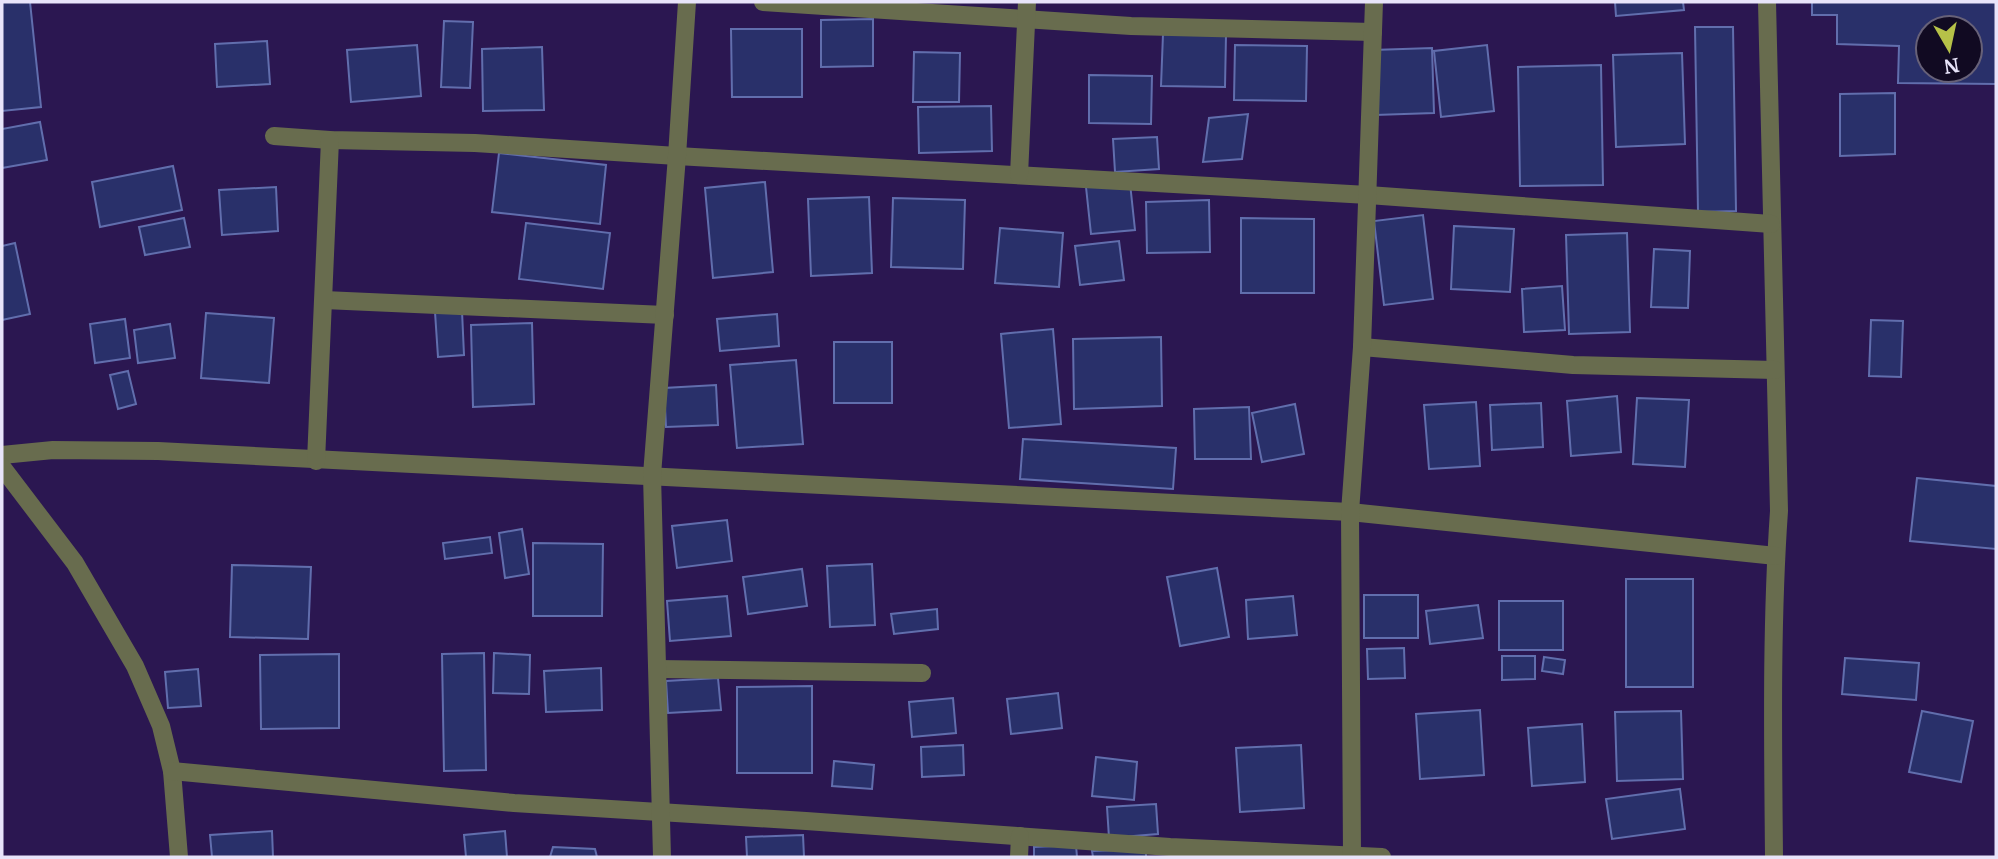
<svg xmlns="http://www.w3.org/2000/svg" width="1998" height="859" font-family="Merriweather,serif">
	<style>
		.building { fill: #29306a; stroke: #616ead; stroke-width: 2; fill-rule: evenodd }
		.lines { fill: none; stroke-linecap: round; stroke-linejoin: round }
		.minor { stroke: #686c4e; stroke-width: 18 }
	</style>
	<rect width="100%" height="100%" fill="#2b1751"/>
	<g class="building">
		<polygon points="2,2 30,2 41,107 2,111"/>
		<polygon points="1615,2 1683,2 1684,10 1616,16"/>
		<path d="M 1812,2 L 1996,2 L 1996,84 L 1898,83 L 1899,46 L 1837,44 L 1837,15 L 1812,15 ZM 1928,28 L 1970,28 L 1970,70 L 1928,70 Z"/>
		<polygon points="873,19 873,66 821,67 821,20"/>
		<polygon points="444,21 473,22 470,88 441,87"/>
		<polygon points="1695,27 1733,27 1736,211 1698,212"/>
		<polygon points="731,29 802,29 802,97 732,97"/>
		<polygon points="1163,34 1226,35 1225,87 1161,86"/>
		<polygon points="267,41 270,84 217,87 215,44"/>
		<polygon points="417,45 421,96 351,102 347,50"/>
		<polygon points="1235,45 1307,46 1306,101 1234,100"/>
		<polygon points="1487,45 1494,111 1441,117 1434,51"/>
		<polygon points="542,47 544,110 483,111 482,49"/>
		<polygon points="1432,48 1434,113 1375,115 1373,50"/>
		<polygon points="914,52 960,53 959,102 913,102"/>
		<polygon points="1682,53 1685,144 1616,147 1613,55"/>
		<polygon points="1601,65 1603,185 1520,186 1518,67"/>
		<polygon points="1089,75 1152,76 1151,124 1089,123"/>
		<polygon points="1895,93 1895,154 1840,156 1840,94"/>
		<polygon points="991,106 992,151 919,153 918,107"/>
		<polygon points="1248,114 1242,159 1203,162 1209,118"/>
		<polygon points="40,122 47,160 2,168 2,129"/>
		<polygon points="1157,137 1159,169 1115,172 1113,139"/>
		<polygon points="499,153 606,165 600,224 492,212"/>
		<polygon points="173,166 182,210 100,227 92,182"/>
		<polygon points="765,182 773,272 713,278 705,188"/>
		<polygon points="1130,183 1135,230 1091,234 1086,187"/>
		<polygon points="276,187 278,231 222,235 219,190"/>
		<polygon points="869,197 872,273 811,276 808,199"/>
		<polygon points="893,198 965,200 963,269 891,267"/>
		<polygon points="1209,200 1210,252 1147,253 1146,202"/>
		<polygon points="1423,215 1433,299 1384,305 1374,221"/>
		<polygon points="184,218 190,247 145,255 139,227"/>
		<polygon points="1241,218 1314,219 1314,293 1241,293"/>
		<polygon points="526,223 610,233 603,289 519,279"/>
		<polygon points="1454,226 1514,229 1510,292 1451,289"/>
		<polygon points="1000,228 1063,233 1059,287 995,283"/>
		<polygon points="1627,233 1630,332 1569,334 1566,235"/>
		<polygon points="1119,241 1124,280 1080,285 1075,246"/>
		<polygon points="15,243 30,314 2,320 2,246"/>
		<polygon points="1654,249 1690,251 1688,308 1651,307"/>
		<polygon points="1562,286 1565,330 1524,332 1522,289"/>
		<polygon points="462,311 464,355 438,357 435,312"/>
		<polygon points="206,313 274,318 269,383 201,378"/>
		<polygon points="777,314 779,346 720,351 717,319"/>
		<polygon points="125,319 130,358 95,363 90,324"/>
		<polygon points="1871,320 1903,321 1901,377 1869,376"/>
		<polygon points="532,323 534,404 473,407 471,325"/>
		<polygon points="170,324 175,358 138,363 134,330"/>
		<polygon points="1053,329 1061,424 1009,428 1001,334"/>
		<polygon points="1161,337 1162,406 1074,409 1073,339"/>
		<rect x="834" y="342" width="58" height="61"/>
		<polygon points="796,360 803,444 737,448 730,365"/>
		<polygon points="128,371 136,404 118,409 110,375"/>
		<polygon points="716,385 718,425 666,427 664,388"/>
		<polygon points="1617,396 1621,452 1571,456 1567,401"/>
		<polygon points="1637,398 1689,400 1685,467 1633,464"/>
		<polygon points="1476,402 1480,466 1429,469 1424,405"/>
		<polygon points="1541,403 1543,447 1492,450 1490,405"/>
		<polygon points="1295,404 1304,454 1262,462 1252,413"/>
		<polygon points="1249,407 1251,459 1195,459 1194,409"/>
		<polygon points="1023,439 1176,448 1173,489 1020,479"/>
		<polygon points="1917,478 1996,486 1996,549 1910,541"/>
		<polygon points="727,520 732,561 677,568 672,526"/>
		<polygon points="522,529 529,574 505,578 499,533"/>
		<polygon points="490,537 492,553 445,559 443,543"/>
		<polygon points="533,543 603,544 602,616 533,616"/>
		<polygon points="872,564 875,625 830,627 827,566"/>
		<polygon points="232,565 311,567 308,639 230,637"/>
		<polygon points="1217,568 1229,637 1180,646 1167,577"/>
		<polygon points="802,569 807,606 748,614 743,577"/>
		<rect x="1626" y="579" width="67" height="108"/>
		<rect x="1364" y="595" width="54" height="43"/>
		<polygon points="727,596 731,636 670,641 667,601"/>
		<polygon points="1293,596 1297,635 1248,639 1246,600"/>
		<rect x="1499" y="601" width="64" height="49"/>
		<polygon points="1478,605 1483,638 1430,644 1426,611"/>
		<polygon points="937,609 938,629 894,634 891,614"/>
		<polygon points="1404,648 1405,678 1368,679 1367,649"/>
		<polygon points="484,653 486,770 444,771 442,654"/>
		<polygon points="494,653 530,655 529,694 493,693"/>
		<polygon points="339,654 339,728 261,729 260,655"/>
		<polygon points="1502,656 1535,656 1535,679 1502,680"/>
		<polygon points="1544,657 1565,660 1563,674 1542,671"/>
		<polygon points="1845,658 1919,663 1916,700 1842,694"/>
		<polygon points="601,668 602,710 546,712 544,671"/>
		<polygon points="198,669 201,706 168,708 165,672"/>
		<polygon points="718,678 721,710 668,713 666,681"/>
		<polygon points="812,686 812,773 737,773 737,687"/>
		<polygon points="1058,693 1062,728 1011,734 1007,699"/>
		<polygon points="953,698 956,733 912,737 909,702"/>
		<polygon points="1480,710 1484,775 1420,779 1416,714"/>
		<polygon points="1681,711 1683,779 1617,781 1615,712"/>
		<polygon points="1922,711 1973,721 1961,782 1909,772"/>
		<polygon points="1582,724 1585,782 1532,786 1528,728"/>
		<polygon points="963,745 964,775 922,777 921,747"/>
		<polygon points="1301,745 1304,808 1240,812 1236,748"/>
		<polygon points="1096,757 1137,762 1134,800 1092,796"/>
		<polygon points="834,761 874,765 872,789 832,786"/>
		<polygon points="1680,789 1685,829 1612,839 1606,799"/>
		<polygon points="1156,804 1158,834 1109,838 1107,807"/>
		<polygon points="272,831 273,857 212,857 210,835"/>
		<polygon points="505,831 507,857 466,857 464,835"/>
		<polygon points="803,835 804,857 747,857 746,837"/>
		<polygon points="1076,845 1077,857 1034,857 1034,847"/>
		<polygon points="553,847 595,849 597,857 550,857"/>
		<polygon points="1146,849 1146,857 1093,857 1092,851"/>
	</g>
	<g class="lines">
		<g class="minor">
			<polyline points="763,2 1131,26 1373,32"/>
			<path d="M 1767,2 L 1779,511 C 1771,626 1773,742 1774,857"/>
			<polyline points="274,136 330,140 475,143 677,156 1368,195 1771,224"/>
			<polyline points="1019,175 1027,2"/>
			<polyline points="324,300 665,315"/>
			<polyline points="1362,347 1573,365 1775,370"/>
			<polyline points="2,455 53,450 158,451 1350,512 1776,556"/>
			<polyline points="316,461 330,140"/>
			<polyline points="2,467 75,563 135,666 161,726 172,771 179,857"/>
			<polyline points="658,669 922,673"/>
			<polyline points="172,771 514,803 806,821 1170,847 1382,857"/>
			<polyline points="662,857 652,475 677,156 687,2"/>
			<polyline points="1019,857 1020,836"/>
			<polyline points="1352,857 1350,512 1362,347 1374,2"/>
		</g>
	</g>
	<rect width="1998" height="859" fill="none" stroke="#e8e4fa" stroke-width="7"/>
	<g transform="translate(1949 49) rotate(171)"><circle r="33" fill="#110a22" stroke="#676178" stroke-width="2"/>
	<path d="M0-5L12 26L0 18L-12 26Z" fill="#b6c148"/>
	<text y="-10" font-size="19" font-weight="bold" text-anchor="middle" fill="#e8e4fa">N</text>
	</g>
</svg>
